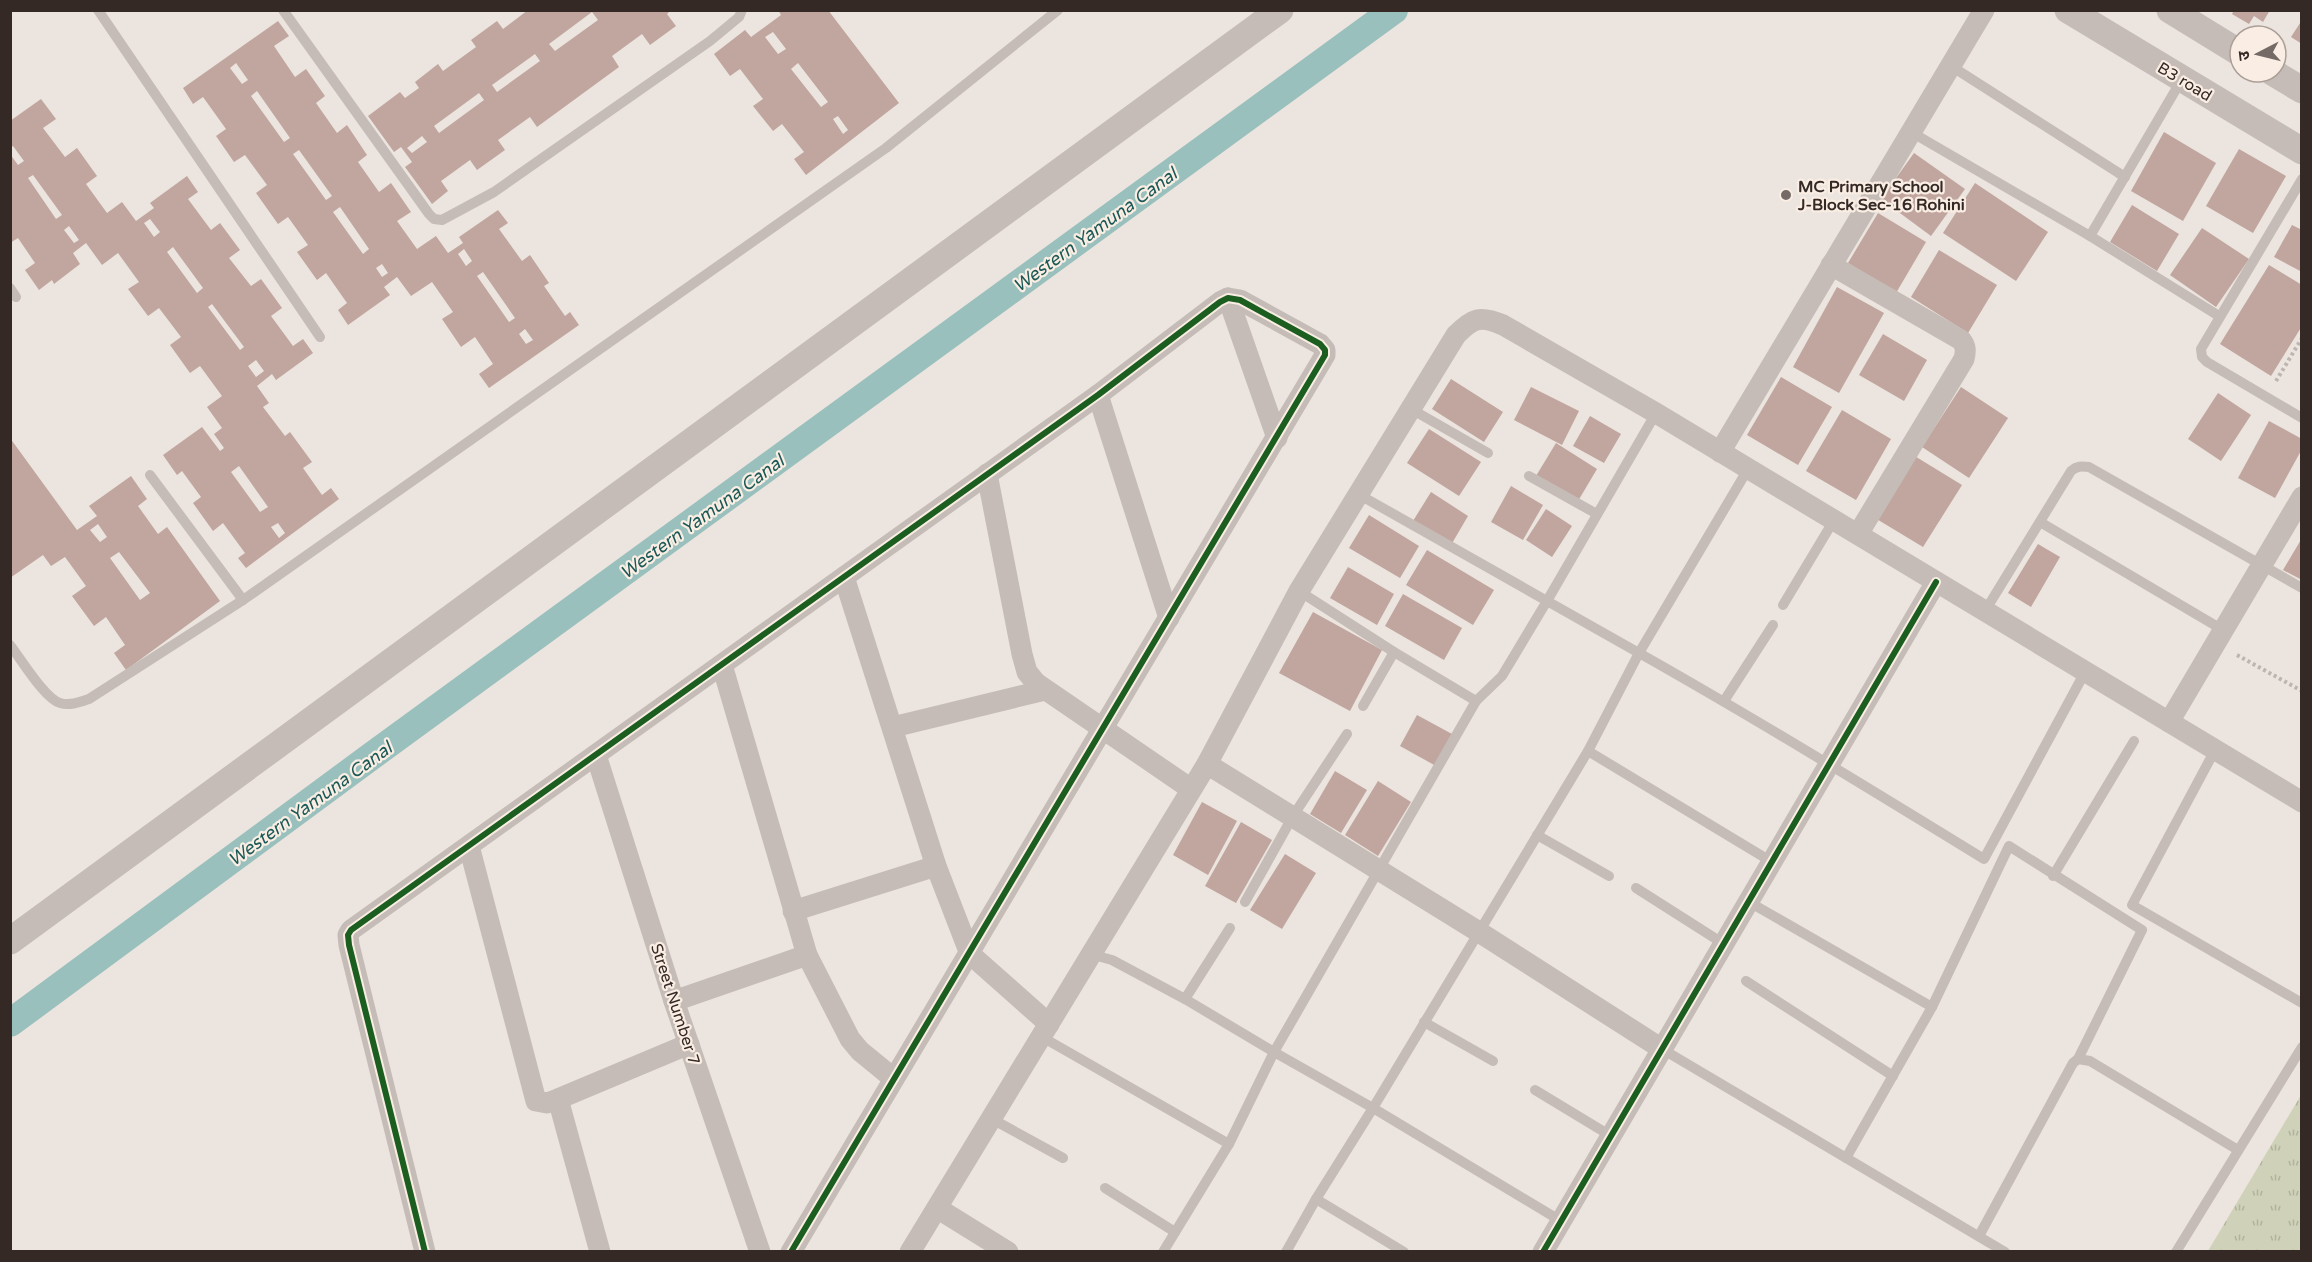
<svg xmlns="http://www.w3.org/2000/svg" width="2312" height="1262" font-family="'Varela Round','Noto Sans Devanagari',sans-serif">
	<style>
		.grass { fill: url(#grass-tufts) }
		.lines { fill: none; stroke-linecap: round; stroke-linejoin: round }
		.canal { stroke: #99c0bc; stroke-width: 28 }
		.building { fill: #c0a69f; fill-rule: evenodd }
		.path { stroke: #bdb5b0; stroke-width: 4; stroke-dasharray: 3 3; stroke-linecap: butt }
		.service { stroke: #c5bcb7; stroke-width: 10 }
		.minor { stroke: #c5bcb7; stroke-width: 21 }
		.tertiary { stroke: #c5bcb7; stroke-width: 27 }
		.cycleway-casing { stroke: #faeee4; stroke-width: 10 }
		.cycleway { stroke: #1b5e20; stroke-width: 6 }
		.poi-dot { fill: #756a66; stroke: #faeee4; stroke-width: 2 }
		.labels { text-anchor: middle; stroke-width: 4.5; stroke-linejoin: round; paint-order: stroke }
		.street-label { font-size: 16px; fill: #352926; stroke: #faeee4 }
		.poi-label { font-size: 16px; font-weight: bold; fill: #352926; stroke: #faeee4; text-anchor: start }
		.water-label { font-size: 18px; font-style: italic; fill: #1a5856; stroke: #faeee4 }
	</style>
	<defs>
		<pattern id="grass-tufts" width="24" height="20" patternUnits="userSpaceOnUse" patternTransform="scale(1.5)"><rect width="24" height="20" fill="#cfd1b8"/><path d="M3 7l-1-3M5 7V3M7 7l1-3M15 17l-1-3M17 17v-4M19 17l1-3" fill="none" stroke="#b2b39e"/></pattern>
	</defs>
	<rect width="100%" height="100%" fill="#ece4de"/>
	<polygon class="grass" points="2301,1095 2301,1251 2208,1251"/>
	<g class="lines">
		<polyline class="canal" points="10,1023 373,755 1394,10"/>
	</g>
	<g class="building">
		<path d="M 528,10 L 671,10 L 667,14 L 676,26 L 650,45 L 642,34 L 612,56 L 619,67 L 537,127 L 530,117 L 498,140 L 505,150 L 477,170 L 470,160 L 441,181 L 448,191 L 432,204 L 405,167 L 412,162 L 401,147 L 394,152 L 368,116 L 400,92 L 405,98 L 419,88 L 415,82 L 438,64 L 443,71 L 476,47 L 471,40 L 497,21 L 503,29 ZM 592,12 L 598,20 L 555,51 L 549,44 ZM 535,54 L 540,61 L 497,92 L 492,85 ZM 479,93 L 484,100 L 439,133 L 434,126 ZM 422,136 L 427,142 L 412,153 L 407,148 Z"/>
		<path d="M 778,10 L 828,10 L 899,103 L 806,175 L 794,159 L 804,152 L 782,124 L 773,131 L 753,106 L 763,99 L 740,69 L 730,76 L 714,54 L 745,30 L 751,37 L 781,15 ZM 773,32 L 786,49 L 778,54 L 765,37 ZM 798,63 L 828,102 L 821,107 L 791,69 ZM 838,116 L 848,130 L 843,134 L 833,119 Z"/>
		<polygon points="2234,10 2270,10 2263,22 2254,16 2249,24 2232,14"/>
		<polygon points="2302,20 2302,44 2291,37"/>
		<path d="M 278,21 L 289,36 L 274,46 L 295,77 L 306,69 L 325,96 L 316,103 L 337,133 L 347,125 L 367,155 L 358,162 L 379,192 L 391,183 L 411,212 L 397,221 L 417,249 L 436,236 L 448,253 L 463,243 L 459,237 L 498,210 L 508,223 L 499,229 L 522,261 L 530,255 L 549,283 L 544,286 L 565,316 L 570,312 L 579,325 L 489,388 L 479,374 L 493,364 L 475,337 L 461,347 L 442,319 L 453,312 L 432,282 L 411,296 L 397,277 L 384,287 L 390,295 L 348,325 L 338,310 L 347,303 L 326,273 L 317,280 L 297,252 L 308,245 L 288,217 L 278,224 L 256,193 L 267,185 L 245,155 L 234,162 L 216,136 L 226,129 L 203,97 L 193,104 L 183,88 ZM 236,63 L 248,80 L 242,84 L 230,68 ZM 257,91 L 290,138 L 284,142 L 251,96 ZM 299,150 L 332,196 L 326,200 L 293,154 ZM 340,207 L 369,249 L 363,254 L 333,212 ZM 464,249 L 472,261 L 466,266 L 458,254 ZM 382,264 L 388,273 L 382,277 L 376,268 ZM 483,272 L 515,318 L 509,322 L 477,276 ZM 525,329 L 533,340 L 526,344 L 519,334 Z"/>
		<path d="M 41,99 L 56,119 L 43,128 L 65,157 L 77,148 L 97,176 L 86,184 L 107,213 L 122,202 L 136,221 L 154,208 L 150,203 L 187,176 L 198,192 L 188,199 L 211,230 L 220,223 L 240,250 L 229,258 L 251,286 L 261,279 L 282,308 L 271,316 L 293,346 L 303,339 L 313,353 L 276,380 L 272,374 L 257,386 L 269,403 L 263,407 L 285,436 L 290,432 L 312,462 L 303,468 L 322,495 L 331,488 L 339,499 L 246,568 L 238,558 L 245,553 L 223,523 L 213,531 L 193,503 L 201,497 L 182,471 L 177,475 L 163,455 L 202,427 L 220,451 L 224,448 L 214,434 L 222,428 L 207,407 L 222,396 L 200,366 L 190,373 L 170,345 L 181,337 L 159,308 L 148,316 L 128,289 L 139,282 L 118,253 L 102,265 L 86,243 L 73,253 L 80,264 L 54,284 L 52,280 L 39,290 L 25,270 L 35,263 L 18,238 L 10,243 L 10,154 L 18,165 L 24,161 L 13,146 L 10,148 L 10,121 ZM 33,175 L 62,215 L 56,219 L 28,178 ZM 150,219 L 160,232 L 154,237 L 144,223 ZM 69,226 L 79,240 L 74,243 L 64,230 ZM 173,247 L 203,288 L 197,293 L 167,252 ZM 212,304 L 244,347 L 240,350 L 208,307 ZM 256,360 L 264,371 L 256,377 L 248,366 ZM 239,466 L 268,507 L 260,512 L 231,472 ZM 278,523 L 285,533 L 279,538 L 271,527 Z"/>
		<polygon points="2164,132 2216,163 2183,221 2131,191"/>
		<polygon points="2239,149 2286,176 2253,233 2206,206"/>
		<polygon points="1914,153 1965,189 1931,236 1881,199"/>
		<polygon points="1975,183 2048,232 2016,281 1943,233"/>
		<polygon points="2132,205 2179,234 2157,271 2110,242"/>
		<polygon points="1878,213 1926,242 1896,293 1848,263"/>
		<polygon points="2292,225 2302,230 2302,272 2274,257"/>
		<polygon points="2202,228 2249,259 2216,307 2170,275"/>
		<polygon points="1939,250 1997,285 1968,333 1911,297"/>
		<polygon points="2269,265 2302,285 2302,326 2271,376 2220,344"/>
		<polygon points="1837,287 1884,313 1839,393 1793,367"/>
		<polygon points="1883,334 1927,360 1904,401 1859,375"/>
		<polygon points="1781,377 1832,407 1798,465 1747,435"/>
		<polygon points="1451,379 1503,412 1484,442 1432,409"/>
		<polygon points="1531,387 1579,411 1562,445 1514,420"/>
		<polygon points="1961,387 2008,418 1969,478 1922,447"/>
		<polygon points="2218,393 2251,415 2221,461 2188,439"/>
		<polygon points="1842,410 1891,439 1856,500 1806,471"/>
		<polygon points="1590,416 1621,434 1604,463 1573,446"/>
		<polygon points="2269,421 2302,439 2302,449 2275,498 2238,478"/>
		<polygon points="1429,429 1481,462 1459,496 1407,463"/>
		<path d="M 10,438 L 77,530 L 97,516 L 89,506 L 131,476 L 147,499 L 138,506 L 158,534 L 167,527 L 220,601 L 126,670 L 114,653 L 125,645 L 106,617 L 94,626 L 72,596 L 86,586 L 65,557 L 51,566 L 43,555 L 10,578 ZM 98,524 L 107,537 L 100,542 L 90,530 ZM 119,552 L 150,593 L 140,600 L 110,558 Z"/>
		<polygon points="1556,443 1597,469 1578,501 1536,476"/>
		<polygon points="1913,455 1962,485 1923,547 1875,518"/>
		<polygon points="1511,486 1543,505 1523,540 1491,522"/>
		<polygon points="1431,492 1468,516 1451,545 1413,521"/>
		<polygon points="1546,509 1572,526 1552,557 1526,540"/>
		<polygon points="1369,515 1419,546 1400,578 1349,548"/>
		<polygon points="2302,538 2302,580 2283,570"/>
		<polygon points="2038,544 2060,557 2031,607 2008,593"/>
		<polygon points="1427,550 1494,590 1473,625 1406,585"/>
		<polygon points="1348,567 1394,594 1377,625 1330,598"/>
		<polygon points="1403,594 1462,628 1444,660 1385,626"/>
		<polygon points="1313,612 1382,650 1350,711 1279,673"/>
		<polygon points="1417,715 1452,734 1436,766 1400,746"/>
		<polygon points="1335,771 1367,790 1341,833 1310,814"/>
		<polygon points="1378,781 1411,802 1378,856 1345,835"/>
		<polygon points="1202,802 1237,821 1208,875 1173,855"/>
		<polygon points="1241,822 1272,840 1236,903 1205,886"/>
		<polygon points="1285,854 1316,873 1282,929 1250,910"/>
	</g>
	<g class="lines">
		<g class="path">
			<polyline points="2276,381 2302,338"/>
			<polyline points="2237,655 2302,691"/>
		</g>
		<g class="service">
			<polyline points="98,10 320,337"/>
			<polyline points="283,10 429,214 434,219 442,220 494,192 710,41 739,17 742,10"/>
			<polyline points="1951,66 2125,177"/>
			<polyline points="1911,132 2090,236 2182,79"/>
			<polyline points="2302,179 2201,349 2202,357 2207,362 2302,418"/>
			<polyline points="2090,236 2219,316"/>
			<polyline points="10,288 16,297"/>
			<polyline points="1411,409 1488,453"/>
			<path d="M 1748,469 L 1639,653 C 1756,719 1870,789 1984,859 L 2085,672"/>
			<polyline points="150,475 243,600"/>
			<polyline points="1529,476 1597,514"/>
			<polyline points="1358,494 1547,601 1656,413"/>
			<polyline points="2040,522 2223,630"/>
			<polyline points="1783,605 1834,520"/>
			<path d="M 1985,611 L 2071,471 C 2077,466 2081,466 2089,467 L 2302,588"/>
			<path d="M 10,645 C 21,659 45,699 60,703 C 70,706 80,702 89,699 L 243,600 L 886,148 L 1058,10"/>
			<polyline points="1476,701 1502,676 1547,601 1639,653 1588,751"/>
			<polyline points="1724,701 1773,625"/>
			<polyline points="1363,706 1394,652"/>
			<polyline points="2215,750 2132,905 2302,1003"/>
			<polyline points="1537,835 1609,876"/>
			<polyline points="2053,876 2134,741"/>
			<polyline points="1636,888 1724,944"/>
			<polyline points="1245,902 1293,816 1347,734"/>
			<polyline points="1749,902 1932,1007 1846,1158"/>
			<polyline points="1090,954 1112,960 1185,999 1274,1052 1476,701 1394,652 1299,591"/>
			<polyline points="1746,981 1893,1076"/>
			<polyline points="1185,999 1230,928"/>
			<polyline points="1932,1007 2009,846 2142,930 2078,1059"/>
			<polyline points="1424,1022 1493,1061"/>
			<polyline points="1042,1037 1229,1144 1163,1252"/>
			<polyline points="1662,1049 2005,1252"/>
			<polyline points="1535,1090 1611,1136"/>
			<polyline points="992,1119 1063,1158"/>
			<polyline points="1229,1144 1274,1052 1373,1108 1316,1199"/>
			<polyline points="1105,1188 1175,1232"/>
			<polyline points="1561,1221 1373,1108 1588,751 1772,862"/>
			<polyline points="1979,1236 2073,1063 2078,1059 2090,1061 2238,1150"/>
			<polyline points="1286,1252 1316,1199 1404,1252"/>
			<polyline points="2176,1252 2302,1047"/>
		</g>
		<g class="minor">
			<path d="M 1831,265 L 1961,340 C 1966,346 1966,351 1964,359 L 1858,534"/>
			<polyline points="1228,298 1277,438"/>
			<polyline points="1098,395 1169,618"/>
			<polyline points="1720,452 1984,10"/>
			<polyline points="987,474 1022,654 1027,672 1036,683 1191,789"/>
			<polyline points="844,577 936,866 970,954 1049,1024"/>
			<polyline points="722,665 807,955 850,1039 860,1051 893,1078"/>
			<polyline points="2169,722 2302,497"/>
			<polyline points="893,727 1045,690"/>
			<polyline points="596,755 674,1001 760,1252"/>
			<polyline points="1207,764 1479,932 1662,1049"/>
			<polyline points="469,846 536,1101 547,1103 558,1099 689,1044"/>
			<polyline points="793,911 936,866"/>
			<polyline points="674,1001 807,955"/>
			<polyline points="558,1099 600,1252"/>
			<polyline points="937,1208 1008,1252"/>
			<polyline points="425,1252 349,945 348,935 351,930 1098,395 1220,302 1228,298 1240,300 1320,344 1325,350 1325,355 791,1252"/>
			<path d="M 910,1252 L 1207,764 L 1299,591 L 1456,335 C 1473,318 1480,315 1503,325 L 1656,413 L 2302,802"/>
			<polyline points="1543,1252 1936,582"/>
		</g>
		<g class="tertiary">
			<polyline points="2068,10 2302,151"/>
			<polyline points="2170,10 2240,53"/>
			<polyline points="2272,72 2302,90"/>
			<polyline points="10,941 1280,10"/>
		</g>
		<g class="cycleway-casing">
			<g id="cycleway">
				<polyline points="425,1252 349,945 348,935 351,930 1098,395 1220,302 1228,298 1240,300 1320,344 1325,350 1325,355 791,1252"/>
				<polyline points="1543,1252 1936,582"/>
			</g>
		</g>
		<use href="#cycleway" class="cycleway"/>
	</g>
	<circle class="poi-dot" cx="1786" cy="195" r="6"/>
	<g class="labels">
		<g class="street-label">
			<text transform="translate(2185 81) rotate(31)" y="6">B3 road</text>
			<text transform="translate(676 1004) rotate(72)" y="6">Street Number 7</text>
		</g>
		<g class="poi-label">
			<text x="1798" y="192">MC Primary School<tspan x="1798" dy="18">J-Block Sec-16 Rohini</tspan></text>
		</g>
		<g class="water-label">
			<text transform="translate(1095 230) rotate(-36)" y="6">Western Yamuna Canal</text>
			<text transform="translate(702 517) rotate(-36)" y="6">Western Yamuna Canal</text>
			<text transform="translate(310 804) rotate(-36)" y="6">Western Yamuna Canal</text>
		</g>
	</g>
	<rect width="2312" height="1262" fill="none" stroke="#352926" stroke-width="24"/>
	<g transform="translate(2258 54) rotate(263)"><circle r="28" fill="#faeee4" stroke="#ab9f98" stroke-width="1.5"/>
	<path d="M0-4.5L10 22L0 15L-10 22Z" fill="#756a66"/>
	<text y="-9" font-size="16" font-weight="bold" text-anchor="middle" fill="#352926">उ</text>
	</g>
</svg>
